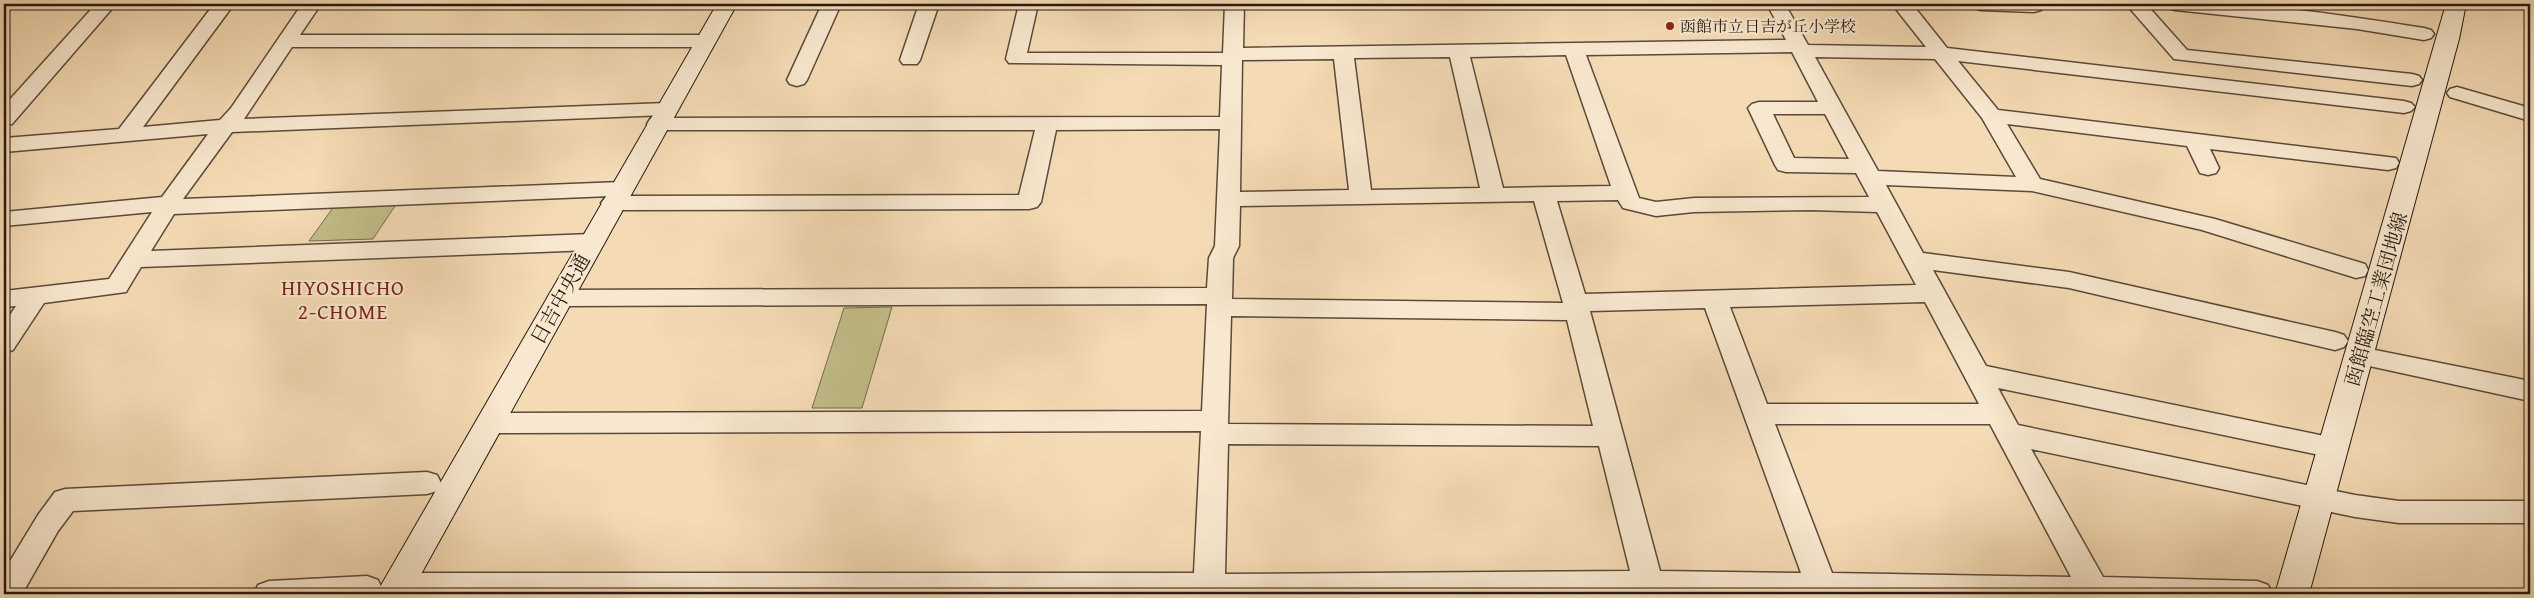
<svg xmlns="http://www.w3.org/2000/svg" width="2534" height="598" font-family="'Gentium Book Plus','Noto Serif JP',serif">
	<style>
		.green { fill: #c2be89; stroke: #746c4d }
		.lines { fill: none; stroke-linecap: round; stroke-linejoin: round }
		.street-casing { stroke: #5a4a3a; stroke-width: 3 }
		.secondary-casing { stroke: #261911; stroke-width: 2 }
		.street { fill: #f8e8cf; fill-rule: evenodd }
		.secondary { fill: #f8e8cf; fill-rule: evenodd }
		.poi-dot { fill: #8f2418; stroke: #f8e8cf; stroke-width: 2 }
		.labels { text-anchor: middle; stroke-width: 4.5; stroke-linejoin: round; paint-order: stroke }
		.far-poi-label { font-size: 16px; fill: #261911; stroke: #f8e8cf; text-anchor: start }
		.street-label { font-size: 20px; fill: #261911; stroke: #f8e8cf }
		.neighbourhood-label { font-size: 21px; letter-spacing: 1px; fill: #7a1f14; stroke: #f8e8cf }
	</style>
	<rect width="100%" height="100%" fill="#f5dbb5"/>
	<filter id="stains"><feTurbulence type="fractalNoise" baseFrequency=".004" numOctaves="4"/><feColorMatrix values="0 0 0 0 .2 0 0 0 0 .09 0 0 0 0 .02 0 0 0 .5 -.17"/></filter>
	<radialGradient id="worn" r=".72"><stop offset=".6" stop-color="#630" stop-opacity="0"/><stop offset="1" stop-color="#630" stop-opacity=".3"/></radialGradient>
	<g class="green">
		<polygon points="1259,4 1475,4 1476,6 1259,6"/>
		<polygon points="397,203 373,239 309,241 335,205"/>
		<polygon points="892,307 862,408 812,408 844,308"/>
	</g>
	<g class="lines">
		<g class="street-casing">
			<g id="street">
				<polygon points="96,4 116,4 12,124 4,125 4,106"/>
				<path d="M 214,4 L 234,4 L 143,127 L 220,120 L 231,108 L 302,4 L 321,4 L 300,35 L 705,35 L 712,37 L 715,41 L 712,45 L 705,47 L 292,47 L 244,119 L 666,103 L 673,105 L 677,109 L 673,113 L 666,115 L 232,132 L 183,199 L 621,182 L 629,184 L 632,189 L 629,194 L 621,196 L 1019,195 L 1035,130 L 658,130 L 650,129 L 647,124 L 650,119 L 658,118 L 1220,117 L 1222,65 L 1009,63 L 1006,59 L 1019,4 L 1038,4 L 1027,53 L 1223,53 L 1225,4 L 1244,4 L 1243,48 L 1786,40 L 1767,4 L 1785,4 L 1808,45 L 1926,47 L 1892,4 L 1912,4 L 1947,48 L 2404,101 L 2411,103 L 2415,107 L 2411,111 L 2404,113 L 1958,61 L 1998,110 L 2396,158 L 2399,163 L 2396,168 L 2388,170 L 2210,149 L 2219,168 L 2216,173 L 2208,175 L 2200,173 L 2187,146 L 2007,124 L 2040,179 L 2215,219 L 2365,264 L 2368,270 L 2365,276 L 2356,278 L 2202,230 L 2032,191 L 1886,185 L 1923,253 L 2069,272 L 2335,332 L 2344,335 L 2348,341 L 2344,347 L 2335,350 L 2069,288 L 1933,270 L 1986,366 L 2334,438 L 2344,441 L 2348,448 L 2344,455 L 2334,458 L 1998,388 L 2018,425 L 2355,495 L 2399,501 L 2530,501 L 2530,523 L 2399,523 L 2355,517 L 2031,449 L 2103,577 L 2257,581 L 2268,585 L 2272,594 L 387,594 L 383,586 L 387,577 L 398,573 L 1194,573 L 1201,431 L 490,433 L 480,430 L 476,423 L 480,416 L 490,413 L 1202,411 L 1207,304 L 560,306 L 551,304 L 548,298 L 551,292 L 560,290 L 1207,288 L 1209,258 L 1215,246 L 1220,129 L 1056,130 L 1041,202 L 1037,207 L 1029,209 L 613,210 L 605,208 L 601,203 L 605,198 L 611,196 L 174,214 L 151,251 L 591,234 L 599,237 L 603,242 L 599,247 L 591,250 L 141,267 L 126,292 L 44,303 L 13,350 L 4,353 L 4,324 L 16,306 L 4,307 L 4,291 L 109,279 L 152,212 L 4,226 L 4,212 L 162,197 L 208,134 L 4,152 L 4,138 L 119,129 ZM 1792,52 L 1818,102 L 1759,102 L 1752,104 L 1748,108 L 1775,165 L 1778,170 L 1786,172 L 1856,173 L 1869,197 L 1694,198 L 1656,202 L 1639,198 L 1586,55 ZM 1566,55 L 1611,186 L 1503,188 L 1470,57 ZM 1450,57 L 1480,188 L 1371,190 L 1354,58 ZM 1815,57 L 1935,59 L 1982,118 L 2016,177 L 1878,171 ZM 1334,59 L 1349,190 L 1240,192 L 1242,60 ZM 1773,114 L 1825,114 L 1849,159 L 1794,158 ZM 1618,200 L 1623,208 L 1656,216 L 1694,212 L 1811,210 L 1877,212 L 1916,285 L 1585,294 L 1557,201 ZM 1534,201 L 1563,303 L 1232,299 L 1233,258 L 1239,246 L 1240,206 ZM 1925,302 L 1979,404 L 1767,404 L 1730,307 ZM 1705,308 L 1801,573 L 1660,571 L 1590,311 ZM 1231,316 L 1567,320 L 1593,426 L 1228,424 ZM 1775,424 L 1990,424 L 2071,577 L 1832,573 ZM 1228,444 L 1599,446 L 1630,571 L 1225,574 Z"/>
				<polygon points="822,4 841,4 807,80 804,84 797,86 790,84 787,80"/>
				<polygon points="919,4 939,4 920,60 917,64 903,64 900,60"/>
				<polygon points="1971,4 2042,4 2044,6 2041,10 2034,12 1981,10 1974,8"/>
				<polygon points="2126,4 2146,4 2187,50 2412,74 2419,76 2422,80 2419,84 2412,86 2174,59"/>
				<path d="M 2165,4 C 2247,0 2343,15 2424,28 L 2431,30 L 2434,34 L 2431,38 L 2424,40 L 2357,29 L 2175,10 L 2168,8 Z"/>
				<polygon points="2457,87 2530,108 2530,121 2450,97 2447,93 2450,89"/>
				<polygon points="2360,347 2530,381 2530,401 2351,362 2347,356 2351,350"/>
				<polygon points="427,472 437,475 441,483 437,491 427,494 73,511 58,531 22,594 4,594 4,571 38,515 55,492 65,489"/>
				<polygon points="367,576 378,580 382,589 380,594 254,594 258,585 269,581"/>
			</g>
		</g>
		<g class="secondary-casing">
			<g id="secondary">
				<polygon points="717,4 737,4 410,594 376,594"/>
				<polygon points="2446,4 2466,4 2459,39 2309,594 2275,594"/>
			</g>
		</g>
		<use href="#street" class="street"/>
		<use href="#secondary" class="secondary"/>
	</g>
	<circle class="poi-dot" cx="1670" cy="26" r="5"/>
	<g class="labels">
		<g class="far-poi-label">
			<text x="1680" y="32">函館市立日吉が丘小学校</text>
		</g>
		<g class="street-label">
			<text transform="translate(560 299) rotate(-61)" y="7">日吉中央通</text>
			<text transform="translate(2376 299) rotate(-74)" y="7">函館臨空工業団地線</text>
		</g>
		<g class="neighbourhood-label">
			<text x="343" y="295">HIYOSHICHO<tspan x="343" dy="24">2-CHOME</tspan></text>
		</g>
	</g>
	<rect width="2534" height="598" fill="none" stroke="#f5dbb5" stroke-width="20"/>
	<rect x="5" y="5" width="2524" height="588" fill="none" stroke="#261911" stroke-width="2.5"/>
	<rect x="10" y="10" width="2514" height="578" fill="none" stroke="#261911"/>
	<rect width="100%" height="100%" filter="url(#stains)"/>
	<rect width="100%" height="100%" fill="url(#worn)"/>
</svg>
